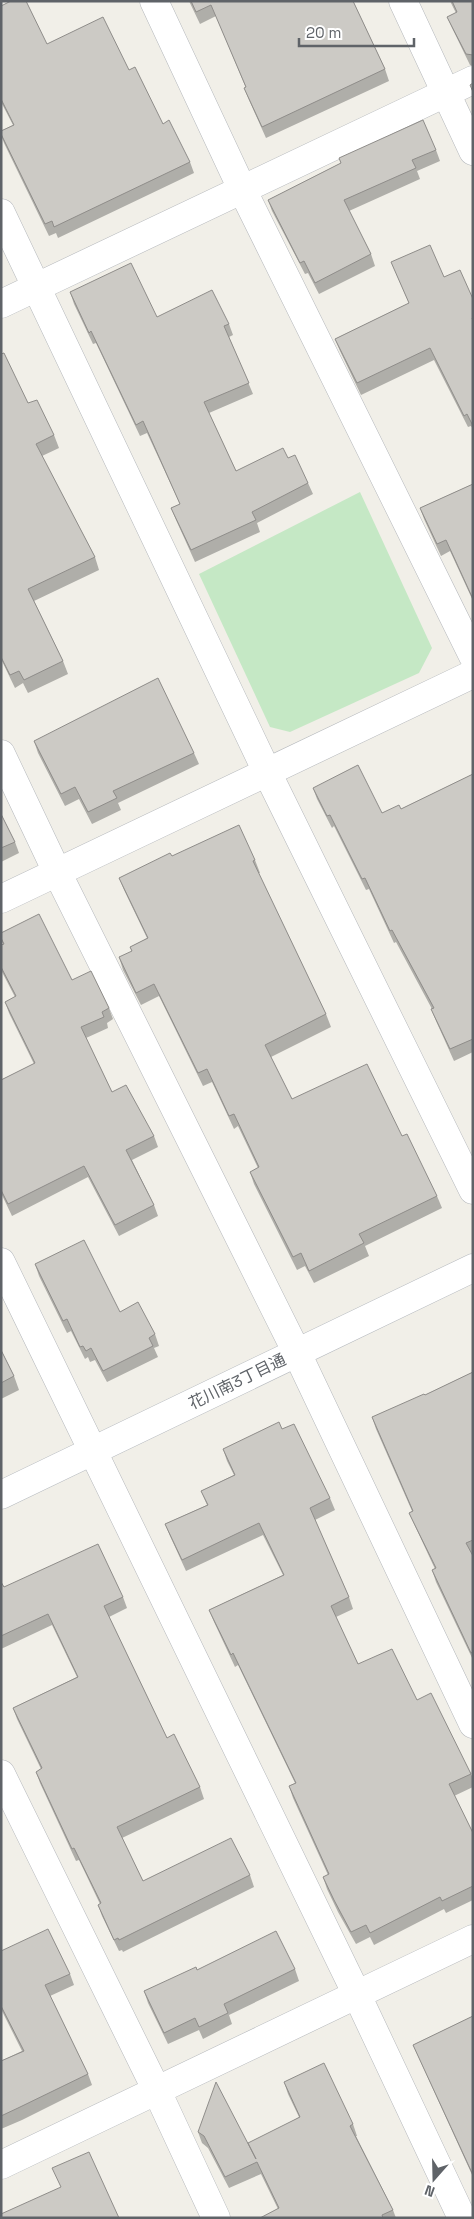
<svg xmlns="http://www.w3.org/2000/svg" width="474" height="2219" font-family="'Space Grotesk','Noto Sans JP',sans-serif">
  <rect width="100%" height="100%" fill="#f1efe8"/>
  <!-- green -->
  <polygon fill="#c5e8c5" points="360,492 432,648 419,673 290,732 270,727 199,574"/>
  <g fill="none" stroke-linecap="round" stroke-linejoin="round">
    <defs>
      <g id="street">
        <polyline points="154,1 242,189 473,656"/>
        <polyline points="403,1 473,151"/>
        <polyline points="1,213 267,772 473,1190"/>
        <polyline points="1,304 473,80"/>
        <polyline points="1,754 57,872 297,1353 473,1724"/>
        <polyline points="1,899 473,674"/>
        <polyline points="1,1262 357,1995 462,2218"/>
        <polyline points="1,1774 157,2091 216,2218"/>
        <polyline points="1,2165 473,1939"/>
      </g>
      <polyline id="secondary" points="1,1495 473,1268"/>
    </defs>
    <!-- street casing -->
    <use href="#street" stroke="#b5b8bc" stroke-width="29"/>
    <!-- secondary casing -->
    <use href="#secondary" stroke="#b6babf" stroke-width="29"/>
    <!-- street -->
    <use href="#street" stroke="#fff" stroke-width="28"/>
    <!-- secondary -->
    <use href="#secondary" stroke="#fff" stroke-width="28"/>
  </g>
  <!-- wall -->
  <g fill="#afaea9">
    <polygon points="189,1 353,1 385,69 389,81 266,138 249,100 244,88 246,88 216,16 200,24"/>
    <polygon points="450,1 473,1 473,66 470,65 452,28 447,17 456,13"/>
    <polygon points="1,6 47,44 129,70 163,124 190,162 194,173 58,238 56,233 49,236 4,143 1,135 1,131 13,125 1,102"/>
    <polygon points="436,150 440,161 417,171 420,179 349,211 371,254 375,266 319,294 308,273 305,274 272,211 268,200 341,163 339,158"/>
    <polygon points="391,262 444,277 473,299 473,429 471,426 468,427 434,360 361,395 340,351 335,339 409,303"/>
    <polygon points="70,292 157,317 229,324 233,335 229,337 253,394 209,413 236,471 288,458 308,483 313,494 257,523 260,532 195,562 176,520 171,508 180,504 147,433 140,436 96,343 93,344 74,304"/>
    <polygon points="1,354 28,403 54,435 59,448 42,456 95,557 99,570 34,601 63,661 68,674 28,693 23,683 15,688 1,659"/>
    <polygon points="473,484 473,601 450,551 441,556 424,519 420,508"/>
    <polygon points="34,741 194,753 199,764 118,803 121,810 92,824 79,799 65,806 38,753"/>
    <polygon points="473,774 473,1052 454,1061 436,1021 431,1009 432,1009 396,942 394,943 369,889 366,890 334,826 332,828 317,799 313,788 382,813 401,809"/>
    <polygon points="1,814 15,842 19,853 1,862"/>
    <polygon points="172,856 255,860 260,873 258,873 326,1014 331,1027 271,1057 292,1099 402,1136 437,1196 442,1208 365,1246 369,1256 314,1283 305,1266 297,1270 254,1184 250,1172 258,1168 238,1126 234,1129 212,1082 203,1086 159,996 141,1005 123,970 119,957 132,952 130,947 147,938 124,890 119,878"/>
    <polygon points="1,933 72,980 109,1008 113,1019 107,1023 108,1028 86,1038 112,1092 154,1136 158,1147 132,1160 154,1205 158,1216 119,1236 88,1177 12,1216 1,1193 1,1080 34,1064 9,1013 5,1002 15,997 1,970 1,945 3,944 1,940"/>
    <polygon points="35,1264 120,1312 155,1334 159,1346 154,1348 158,1357 107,1382 95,1360 90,1362 88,1357 85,1359 71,1331 67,1333 39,1276"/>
    <polygon points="1,1350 14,1376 19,1390 1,1399"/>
    <polygon points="473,1372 473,1553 472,1553 473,1556 473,1660 436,1582 432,1570 435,1569 414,1524 409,1513 412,1511 376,1429 372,1417 425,1395"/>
    <polygon points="282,1429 330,1498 335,1510 315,1520 349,1597 353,1609 336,1617 358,1664 417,1700 471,1774 473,1778 473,1787 454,1796 473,1833 473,1900 446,1913 444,1909 374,1945 370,1937 356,1944 338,1912 327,1889 323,1877 328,1875 293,1798 289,1786 295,1783 238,1665 235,1667 214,1622 209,1610 283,1575 263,1535 186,1571 170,1536 165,1524 207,1505 201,1491 234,1475 227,1461 223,1449"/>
    <polygon points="1,1582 4,1587 123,1597 127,1608 109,1617 167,1738 200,1787 204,1799 122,1838 143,1881 250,1875 254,1887 123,1952 122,1950 119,1951 102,1916 98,1905 100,1904 79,1860 76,1861 40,1783 36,1772 41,1769 17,1719 13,1708 77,1677 52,1625 1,1649"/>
    <polygon points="1,1951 70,1974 74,1985 50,1996 88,2074 92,2085 22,2120 1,2129 1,2061 22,2051 1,2009"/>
    <polygon points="295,1969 299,1981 229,2015 232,2024 203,2039 199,2030 168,2044 148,2003 144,1991 197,1970"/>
    <polygon points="473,2016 473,2177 413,2045"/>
    <polygon points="284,2082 353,2124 357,2136 356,2136 393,2210 396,2218 260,2218 278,2209 261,2174 229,2188 208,2148 202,2143 198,2132 249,2147 299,2117 288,2094"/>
  </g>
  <!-- building -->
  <g fill="#cccac5" stroke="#8f8d8a">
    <polygon points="11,1 26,1 47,44 103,17 129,70 135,67 163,124 169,120 190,162 54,227 52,221 45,224 1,134 1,131 14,125 1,99 1,6"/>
    <polygon points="191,1 353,1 385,69 262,127 244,88 246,87 211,5 196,12"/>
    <polygon points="452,1 473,1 473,55 466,54 447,17 457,12"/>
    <polygon points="473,83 473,92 470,85"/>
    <polygon points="423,120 436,150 412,160 416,168 344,200 371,254 315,283 304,261 300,263 268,200 341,163 339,158"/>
    <polygon points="430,245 444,277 460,270 473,299 473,318 472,318 473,321 473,426 467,414 464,416 430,348 357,383 335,339 409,303 391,262"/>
    <polygon points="131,263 157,317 212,290 229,324 224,326 249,383 204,402 236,471 283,448 288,458 295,455 308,483 252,512 256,520 191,550 171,508 180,504 143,421 136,425 91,331 89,333 70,292"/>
    <polygon points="4,353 28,403 37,400 54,435 36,444 95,557 28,589 63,661 24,680 19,671 10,675 1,657 1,354"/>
    <polygon points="473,484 473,599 446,540 437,544 420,508"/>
    <polygon points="158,678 194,753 113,791 117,798 88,812 75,787 61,794 34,741"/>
    <polygon points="358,765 382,813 399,805 401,809 473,774 473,1039 450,1049 431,1009 434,1008 392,930 390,931 365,878 362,879 330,815 327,816 313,788"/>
    <polygon points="1,814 15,842 1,848"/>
    <polygon points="239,825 255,860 253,861 326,1014 265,1045 292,1099 367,1064 402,1136 407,1134 437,1196 359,1234 364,1243 309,1271 301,1253 293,1257 250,1172 259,1167 234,1114 229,1116 207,1069 198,1073 154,984 136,993 119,957 132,951 130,947 148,938 119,878 170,853 172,856"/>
    <polygon points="39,914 72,980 91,971 109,1008 102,1012 104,1017 81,1027 112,1092 126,1085 154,1136 126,1150 154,1205 115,1225 84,1166 8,1204 1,1190 1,1080 35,1063 5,1002 16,996 1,967 1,945 4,944 1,938 1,933"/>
    <polygon points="84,1240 120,1312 138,1302 155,1334 149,1338 153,1346 103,1371 91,1348 86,1351 83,1346 80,1347 67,1319 63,1321 35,1264"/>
    <polygon points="1,1350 14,1376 1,1383"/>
    <polygon points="473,1372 473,1540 466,1543 473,1556 473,1652 471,1653 432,1570 436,1568 409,1513 413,1511 372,1417 424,1394 425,1395"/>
    <polygon points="279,1422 282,1429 294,1424 330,1498 310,1508 349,1597 331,1606 358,1664 392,1649 417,1700 431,1693 471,1774 449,1784 473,1833 473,1886 442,1901 440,1897 370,1933 366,1925 351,1932 334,1900 323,1877 329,1874 289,1786 296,1783 233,1653 231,1655 209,1610 284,1575 259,1523 182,1560 165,1524 208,1505 201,1491 235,1475 223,1449"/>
    <polygon points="98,1544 123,1597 104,1606 167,1738 174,1734 200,1787 117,1827 143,1881 231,1838 250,1875 119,1940 118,1938 114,1940 98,1905 101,1903 74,1848 72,1849 36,1772 42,1768 13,1708 78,1677 48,1614 1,1636 1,1582 4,1587"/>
    <polygon points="48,1929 70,1974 45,1985 88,2074 18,2108 1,2116 1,2061 24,2051 1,2006 1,1951"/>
    <polygon points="276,1931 295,1969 224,2004 228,2013 199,2027 195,2018 164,2033 144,1991 196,1967 197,1970"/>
    <polygon points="473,2016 473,2175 413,2045"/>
    <polygon points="324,2063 353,2124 350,2126 393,2210 382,2215 383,2218 260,2218 279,2208 257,2162 225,2177 204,2136 198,2132 216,2082 256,2159 248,2143 300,2117 284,2082"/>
    <polygon points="89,2152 119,2218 1,2218 1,2214 61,2187 52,2168"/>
  </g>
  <g text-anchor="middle" stroke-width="4" stroke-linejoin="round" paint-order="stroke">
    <!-- street labels -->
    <g font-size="16" fill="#5f6368" stroke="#fff">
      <text transform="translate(237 1381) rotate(-26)" y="6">花川南3丁目通</text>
    </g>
  </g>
  <!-- border -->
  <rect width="474" height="2219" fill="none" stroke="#5f6368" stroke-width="5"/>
  <!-- north arrow -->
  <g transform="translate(434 2179) rotate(200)" stroke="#ffffff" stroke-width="4" paint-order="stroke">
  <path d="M0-4L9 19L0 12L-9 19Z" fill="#5f6368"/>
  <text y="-8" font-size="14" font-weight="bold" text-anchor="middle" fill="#5f6368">N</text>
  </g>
  <!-- scale -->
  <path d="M299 38v8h115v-8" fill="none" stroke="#5f6368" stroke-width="2.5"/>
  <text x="306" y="38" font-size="15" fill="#5f6368" stroke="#ffffff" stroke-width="4" paint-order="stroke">20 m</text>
</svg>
